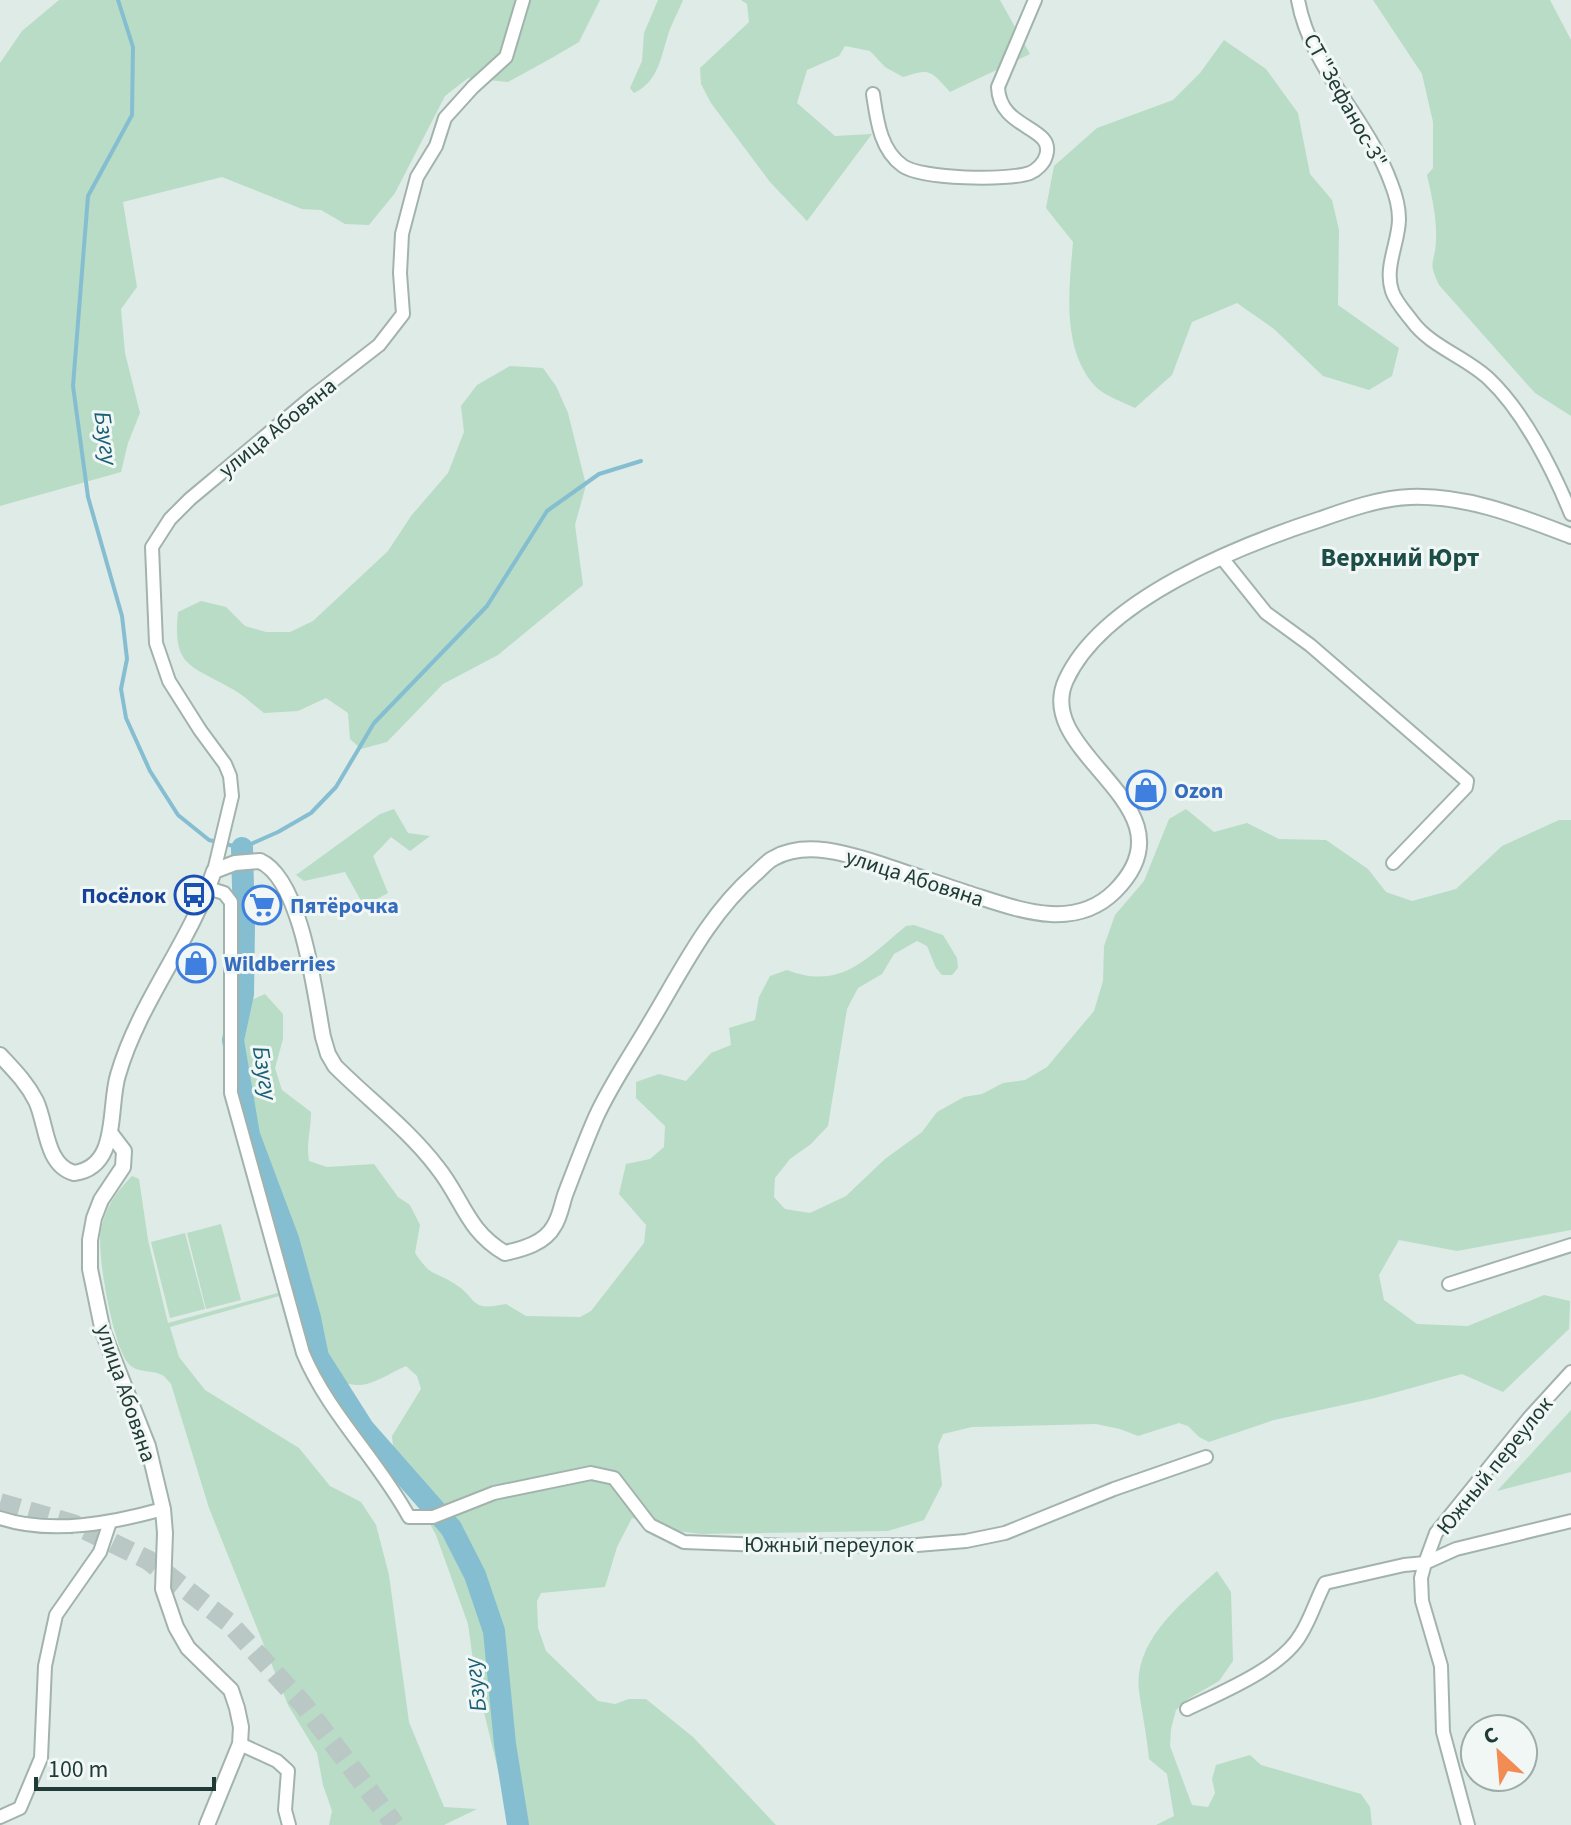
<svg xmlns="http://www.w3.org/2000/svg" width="1571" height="1825" font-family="'Source Sans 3',sans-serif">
  <rect width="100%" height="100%" fill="#dfebe7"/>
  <!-- green -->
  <g fill="#b8dcc5">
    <polygon points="59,0 600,0 579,42 550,59 508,82 468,78 445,96 395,193 369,225 345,224 321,210 302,209 222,177 123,202 137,287 121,309 125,353 140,413 128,443 121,472 0,506 0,63 22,31"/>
    <path d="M 658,0 L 683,0 C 679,10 674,19 670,29 C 661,54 660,81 634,93 L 630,88 L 642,61 L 644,33 Z"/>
    <path d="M 741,0 L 1000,0 L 1030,54 L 950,92 C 930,70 931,68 903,77 L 885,67 L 870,51 L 845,46 L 839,56 L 807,70 L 797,103 L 835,136 L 872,134 L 807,221 L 770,182 L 711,103 L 701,84 L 700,68 L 749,22 L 747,4 Z"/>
    <path d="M 1373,0 L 1550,0 L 1571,40 L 1571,416 L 1535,393 L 1439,285 C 1427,259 1435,265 1436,241 C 1437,218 1432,197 1427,175 L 1433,168 L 1433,122 L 1422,74 Z"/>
    <path d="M 1224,40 L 1266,69 L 1298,113 L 1310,174 L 1332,200 L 1339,230 L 1338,305 L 1399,348 L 1392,376 L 1369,390 L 1323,376 L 1274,329 L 1237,303 L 1192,322 L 1172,375 L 1135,408 C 1123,402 1105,396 1096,387 C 1061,350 1069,289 1073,242 L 1046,208 L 1054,166 L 1097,128 L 1173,100 L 1200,73 Z"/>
    <path d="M 510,366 L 543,368 L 556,386 L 568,413 L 586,485 L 575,525 L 583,585 L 498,655 L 443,684 L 387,742 L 361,749 L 350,739 L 348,713 L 326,698 L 298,711 L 264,713 C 254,706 245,696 234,690 C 191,665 172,668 178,612 L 201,601 L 226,607 L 245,626 L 266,632 L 290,632 L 313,621 L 388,551 L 411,516 L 448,473 L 464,432 L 461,406 L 477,385 Z"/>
    <polygon points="394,809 408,833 430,836 410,851 391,837 373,856 388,893 364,906 345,872 304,881 296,875 380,814"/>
    <path d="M 1186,809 L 1214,832 L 1247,823 L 1279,839 L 1326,840 L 1368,869 L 1386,892 L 1412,901 L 1456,889 L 1502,846 L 1559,820 L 1571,820 L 1571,1230 L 1457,1251 L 1399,1240 L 1379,1275 L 1384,1300 L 1417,1324 L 1468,1326 L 1544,1295 L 1570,1301 L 1569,1329 L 1503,1392 L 1462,1374 L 1375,1398 L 1274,1420 L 1209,1442 L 1199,1437 L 1188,1426 L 1179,1423 L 1138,1436 L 1120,1429 L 1096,1424 L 972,1427 L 943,1434 L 938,1446 L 942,1485 L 924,1520 L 888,1531 L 702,1534 L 677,1531 L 632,1518 L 617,1547 L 605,1587 L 541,1593 L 537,1601 L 538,1628 L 546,1651 L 598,1701 L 615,1704 L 629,1699 L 646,1699 L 693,1737 L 776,1825 L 519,1825 L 499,1774 L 475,1675 L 468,1624 L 436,1535 L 394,1456 L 392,1436 L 421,1389 L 417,1376 L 406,1366 C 392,1372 373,1385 359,1385 C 320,1387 309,1319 297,1291 L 170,1327 L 179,1357 L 205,1390 L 299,1448 L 330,1486 L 361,1502 L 376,1525 L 389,1575 L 409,1722 L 444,1807 L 477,1809 L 444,1825 L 329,1825 L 332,1811 L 323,1785 L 317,1753 L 288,1705 L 209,1508 L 171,1384 C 168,1381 166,1377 162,1375 C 151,1369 137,1374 128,1363 C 113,1346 96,1251 101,1229 C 106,1207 116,1192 132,1176 L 139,1179 L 148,1240 L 168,1323 L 296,1288 L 271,1205 L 254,1163 L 237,1102 L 232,1048 L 238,1006 L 265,994 L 283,1014 L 283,1039 L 275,1068 L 282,1090 L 311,1112 C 311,1130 306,1144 309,1161 L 327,1167 L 374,1164 L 398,1197 L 410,1205 L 420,1225 L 415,1253 C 432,1278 433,1270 455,1284 C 479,1299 468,1312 506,1304 L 526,1316 L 580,1317 L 591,1311 L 644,1243 L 646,1225 L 619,1194 L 626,1164 L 650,1159 L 664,1147 L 665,1126 L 636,1098 L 636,1082 L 659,1074 L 686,1081 L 711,1053 L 731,1045 L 729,1028 L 755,1020 L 759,997 L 770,976 L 787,970 C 841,991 867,958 906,926 L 914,925 L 943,935 L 957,958 L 958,968 L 952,975 L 942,975 L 936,968 L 927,946 L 917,941 L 894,954 L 882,974 L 858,988 L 847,1009 L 828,1126 L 811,1144 L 790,1159 L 775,1178 L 774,1197 L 785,1209 L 810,1213 L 846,1196 L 885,1159 L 922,1132 L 937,1112 L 964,1097 L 982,1094 L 1003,1083 L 1025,1080 L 1047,1067 L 1094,1011 L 1103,981 L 1104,946 L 1115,915 L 1144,881 L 1169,819 Z"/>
    <polygon points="221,1224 241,1300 206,1309 187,1233"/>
    <polygon points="185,1233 205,1309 170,1318 151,1242"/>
    <polygon points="1571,1410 1571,1472 1497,1491"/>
    <path d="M 1217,1571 L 1231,1592 L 1233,1661 L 1219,1681 L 1188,1699 L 1176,1710 L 1171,1729 L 1170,1746 L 1192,1805 L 1208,1807 L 1215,1793 L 1212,1779 L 1216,1765 L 1250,1755 L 1261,1765 L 1361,1794 L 1370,1807 L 1372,1825 L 1156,1825 L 1174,1816 L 1167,1774 L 1149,1759 C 1147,1736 1142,1713 1139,1691 C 1133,1640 1183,1602 1217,1571 Z"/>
  </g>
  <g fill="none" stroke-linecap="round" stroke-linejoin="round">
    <!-- stream -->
    <polyline stroke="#86bed1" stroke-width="4" points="118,0 133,47 132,115 88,196 73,386 88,497 122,616 127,659 121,689 126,718 150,771 178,815 209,840 242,848 278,832 311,813 336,787 374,723 487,606 547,511 599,474 641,461"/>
    <!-- river -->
    <polyline stroke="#86bed1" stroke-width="22" points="242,848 244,927 243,994 233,1040 249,1135 288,1239 310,1318 318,1357 363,1428 451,1528 475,1575 494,1631 505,1744 518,1825"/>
    <!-- trunk-tunnel -->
    <polyline stroke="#b9c8c4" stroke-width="20" stroke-dasharray="20 10" stroke-linecap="butt" points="0,1503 73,1524 148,1560 228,1622 303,1704 395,1825"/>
    <defs>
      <g id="minor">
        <path d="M 1298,0 C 1310,68 1368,119 1391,183 C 1395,193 1399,208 1399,219 C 1399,242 1384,267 1392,291 C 1395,301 1406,313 1412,321 C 1431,347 1466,357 1489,379 C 1524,412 1553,470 1571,514"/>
        <path d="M 873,94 C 877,120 880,150 903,166 C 922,179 1007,181 1030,173 C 1037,170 1044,163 1046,156 C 1056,126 999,130 998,87 L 1035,0"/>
        <polyline points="1222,558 1266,613 1310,645 1467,781 1466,787 1393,863"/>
        <polyline points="214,871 232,796 230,776 225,764 200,730 169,681 156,643 152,547 170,519 190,499 312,397 379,345 403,314 400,273 402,234 417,177 436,146 445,118 473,87 506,57 523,0"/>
        <path d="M 208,888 L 224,893 L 231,902 L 231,1093 L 303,1353 C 328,1413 378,1460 409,1517 L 433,1517 L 494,1493 L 591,1473 L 614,1478 L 650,1525 L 684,1542 L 788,1546 L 917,1545 L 966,1541 L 1005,1533 L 1114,1489 L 1206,1457"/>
        <polyline points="1449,1284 1571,1245"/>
        <path d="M 0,1518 C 51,1535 113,1523 163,1509"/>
        <path d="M 1187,1709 C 1222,1692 1282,1668 1301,1634 C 1311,1618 1316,1600 1325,1583 L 1404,1565 L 1425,1563 L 1436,1533 L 1529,1418 L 1571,1372"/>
        <polyline points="240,1744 277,1761 288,1771 285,1810 289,1825"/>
        <polyline points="0,1817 20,1808 41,1758 45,1666 56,1615 100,1552 110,1522"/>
        <polyline points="1468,1825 1443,1732 1441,1666 1422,1601 1421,1578 1425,1563 1456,1549 1571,1521"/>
      </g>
      <g id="tertiary">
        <path d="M 0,1055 C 14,1070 27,1083 36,1101 C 47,1124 45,1165 74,1173 C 120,1167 108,1107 118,1075 C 139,1002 190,943 214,871 L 235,863 L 260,861 C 302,880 315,995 323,1037 L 328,1054 L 335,1066 C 369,1100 408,1129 437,1167 C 463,1199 466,1230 505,1253 C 523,1249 545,1243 554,1226 C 560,1217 562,1204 565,1195 C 575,1169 585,1142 596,1117 C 611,1084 632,1054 650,1023 C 682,970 708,915 755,874 C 761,869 767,861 774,858 C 806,840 848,854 880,864 C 909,874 938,883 967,893 C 1015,908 1073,933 1115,891 C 1200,806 1031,755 1066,680 C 1103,599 1241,545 1321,519 C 1349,509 1381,498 1410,497 C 1467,495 1519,516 1571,536"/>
        <polyline points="111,1134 124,1151 123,1167 101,1200 94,1218 90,1240 90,1269 103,1332 148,1446 163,1509 165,1533 163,1589 176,1627 188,1648 231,1690 237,1708 241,1727 240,1744 207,1825"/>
      </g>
    </defs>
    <!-- minor casing -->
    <use href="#minor" stroke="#a2b3ae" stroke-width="16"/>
    <!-- tertiary casing -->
    <use href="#tertiary" stroke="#a2b3ae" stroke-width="18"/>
    <!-- minor -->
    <use href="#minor" stroke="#fff" stroke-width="12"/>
    <!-- tertiary -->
    <use href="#tertiary" stroke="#fff" stroke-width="14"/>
  </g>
  <!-- icons -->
  <defs>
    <symbol id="shop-ring" viewBox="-11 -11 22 22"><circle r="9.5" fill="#f0f7f4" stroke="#3f7fe0" stroke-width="1.5"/><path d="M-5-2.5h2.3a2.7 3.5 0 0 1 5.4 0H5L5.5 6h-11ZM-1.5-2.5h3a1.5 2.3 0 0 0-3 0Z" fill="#3f7fe0"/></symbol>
    <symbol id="bus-ring" viewBox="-11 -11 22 22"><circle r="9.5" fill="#f0f7f4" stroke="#1a4fb4" stroke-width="1.5"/><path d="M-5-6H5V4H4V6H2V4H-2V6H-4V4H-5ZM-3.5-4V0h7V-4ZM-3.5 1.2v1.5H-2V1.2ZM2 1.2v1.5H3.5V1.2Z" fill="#1a4fb4"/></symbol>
    <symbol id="supermarket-ring" viewBox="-11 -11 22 22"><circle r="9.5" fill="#f0f7f4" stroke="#3f7fe0" stroke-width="1.5"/><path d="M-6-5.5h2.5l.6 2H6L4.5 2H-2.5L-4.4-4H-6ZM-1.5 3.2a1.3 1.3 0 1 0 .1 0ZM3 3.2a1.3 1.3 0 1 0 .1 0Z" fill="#3f7fe0"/></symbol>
  </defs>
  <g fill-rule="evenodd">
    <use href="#shop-ring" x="1124" y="768" width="44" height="44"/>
    <use href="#bus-ring" x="172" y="873" width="44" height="44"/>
    <use href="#supermarket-ring" x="240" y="883" width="44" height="44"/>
    <use href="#shop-ring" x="174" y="941" width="44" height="44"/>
  </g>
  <g text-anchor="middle" stroke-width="6" stroke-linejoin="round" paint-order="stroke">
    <!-- street labels -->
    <g font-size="22" fill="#203b36" stroke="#f0f7f4">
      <text transform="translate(1346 100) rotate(61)" y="8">СТ "Зефанос-3"</text>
      <text transform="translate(277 427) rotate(-39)" y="8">улица Абовяна</text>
      <text transform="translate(915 877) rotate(18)" y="8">улица Абовяна</text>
      <text transform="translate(127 1393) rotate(71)" y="8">улица Абовяна</text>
      <text transform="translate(1494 1465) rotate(-51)" y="8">Южный переулок</text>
      <text x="829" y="1552">Южный переулок</text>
    </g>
    <!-- shop labels -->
    <g font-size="22" font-weight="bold" fill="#366cbe" stroke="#f0f7f4" text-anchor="start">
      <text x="1174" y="798">Ozon</text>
      <text x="290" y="913">Пятёрочка</text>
      <text x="224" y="971">Wildberries</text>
    </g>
    <!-- transit labels -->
    <g font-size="22" font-weight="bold" fill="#164399" stroke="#f0f7f4" text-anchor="end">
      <text x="166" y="903">Посёлок</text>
    </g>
    <!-- water labels -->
    <g font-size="24" font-style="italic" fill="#1a5e77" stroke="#f0f7f4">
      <text transform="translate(106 438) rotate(82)" y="8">Бзугу</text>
      <text transform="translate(265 1073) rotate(81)" y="8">Бзугу</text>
      <text transform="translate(475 1685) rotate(-97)" y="8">Бзугу</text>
    </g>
    <!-- quarter labels -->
    <g font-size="26" font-weight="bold" fill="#1c4d46" stroke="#f0f7f4">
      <text x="1400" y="566">Верхний Юрт</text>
    </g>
  </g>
  <!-- north arrow -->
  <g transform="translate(1499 1753) rotate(334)"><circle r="38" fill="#f0f7f4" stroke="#9daca8" stroke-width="2"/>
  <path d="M0-6L14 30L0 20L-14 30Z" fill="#f38b55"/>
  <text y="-12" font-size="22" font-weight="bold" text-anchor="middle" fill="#203b36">С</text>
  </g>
  <!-- scale -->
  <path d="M36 1777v12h178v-12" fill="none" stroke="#203b36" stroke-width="4"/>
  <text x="48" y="1777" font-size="24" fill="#203b36" stroke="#f0f7f4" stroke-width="6" paint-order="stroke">100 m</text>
</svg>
